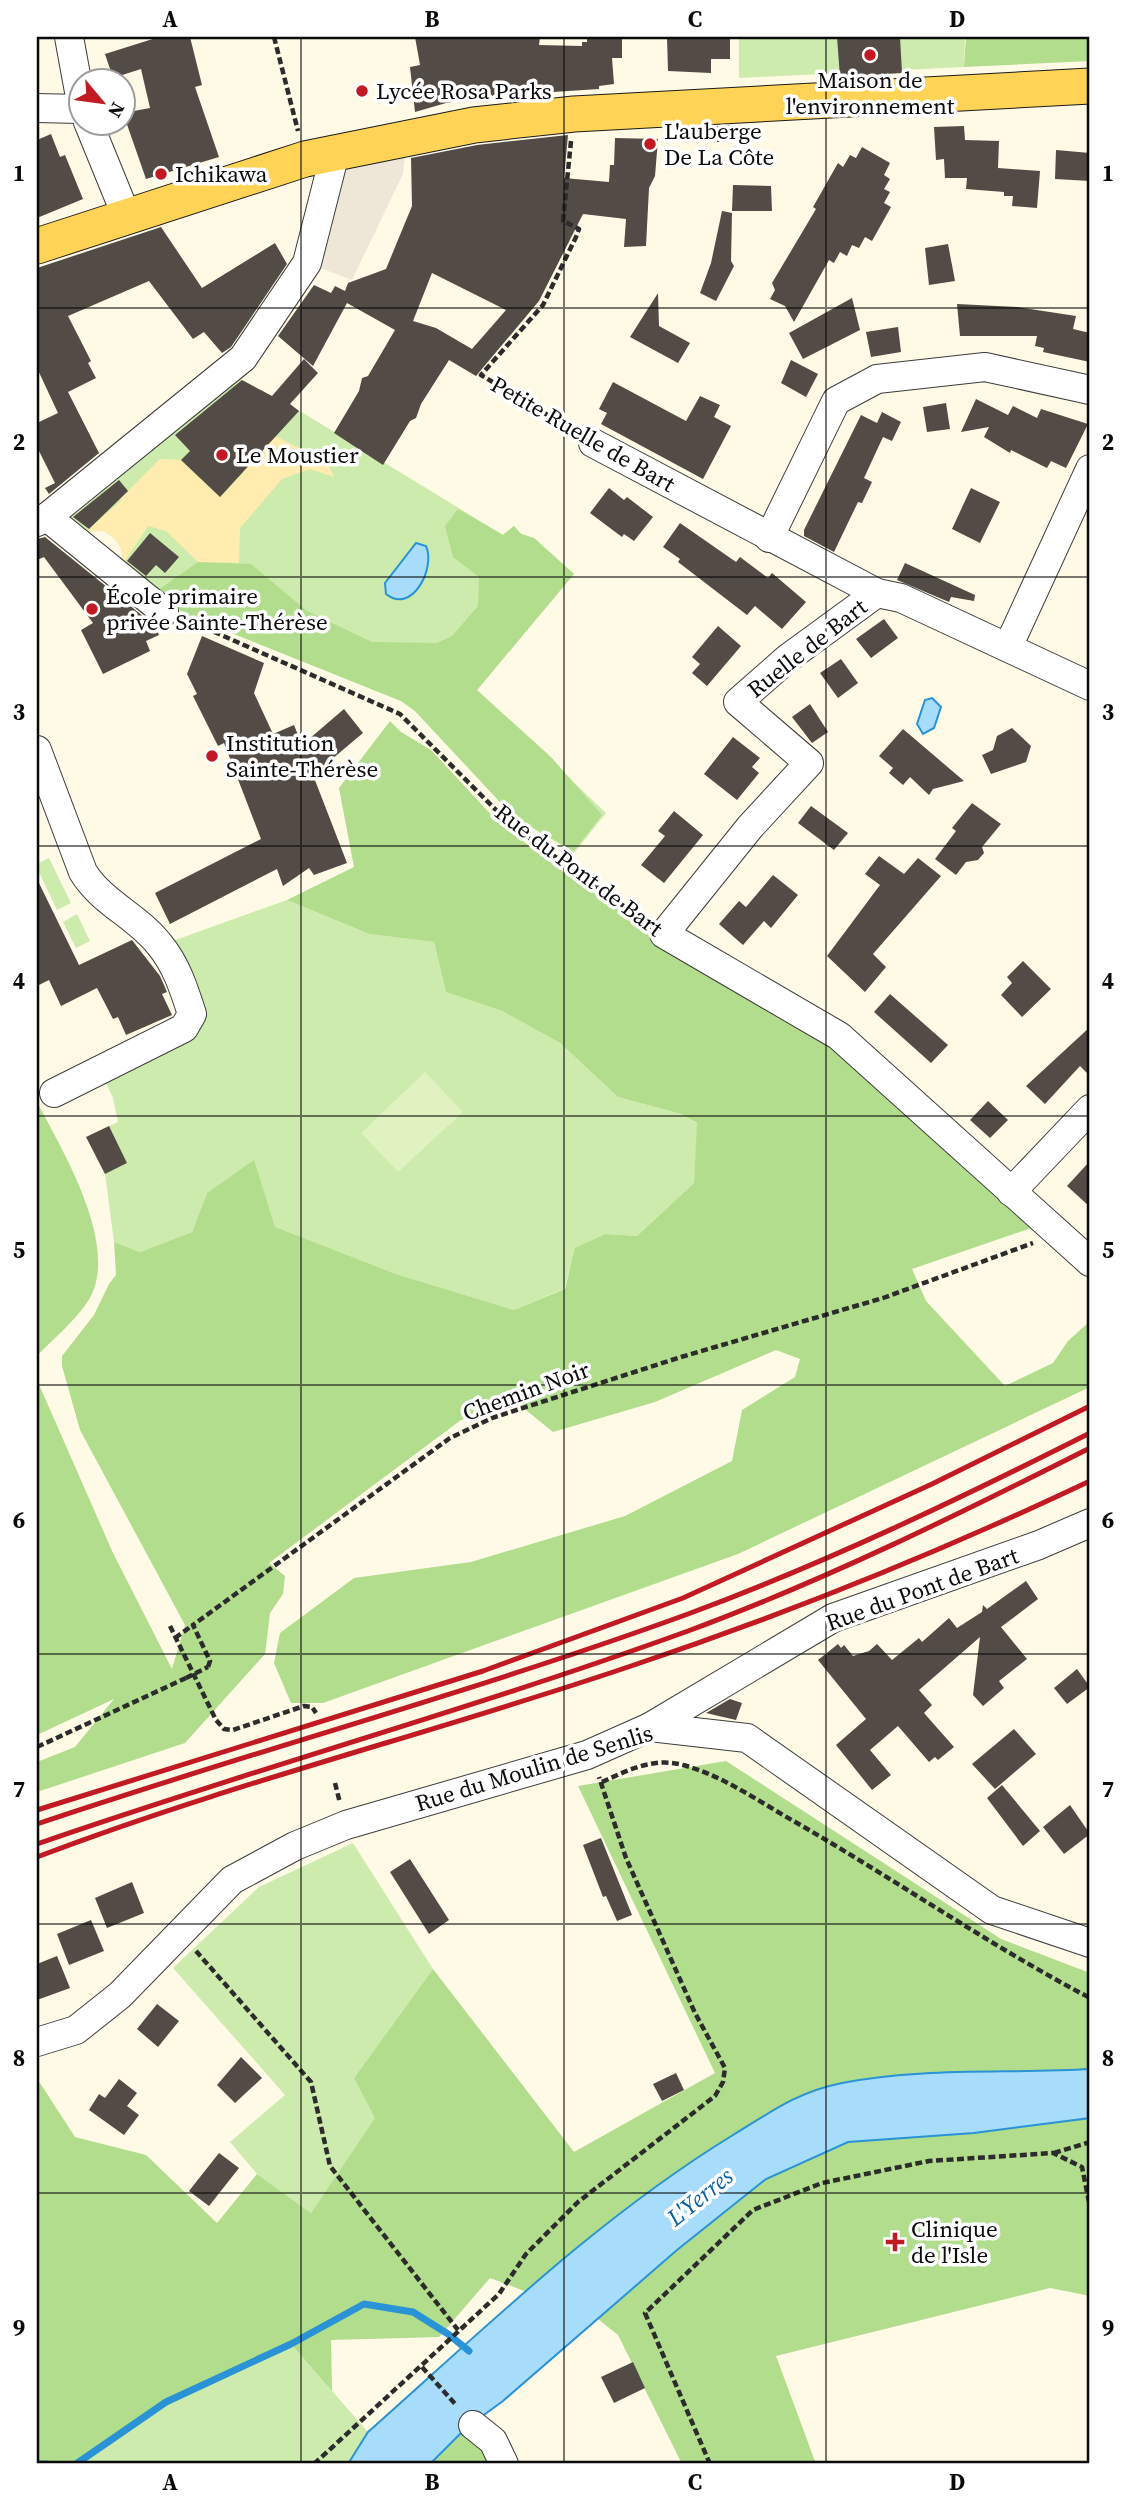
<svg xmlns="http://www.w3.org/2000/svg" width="1127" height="2501" font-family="'Source Serif 4',serif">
  <rect width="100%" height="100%" fill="#fffae6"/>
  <!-- green -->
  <g fill="#ceebae">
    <polygon points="739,37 965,37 964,67 739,78"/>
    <path d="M 238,378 L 295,408 L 503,535 L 514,526 L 521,534 L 534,538 L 574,574 L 477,690 L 606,813 L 574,853 L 514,817 L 415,711 L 401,701 L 194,618 L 151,595 L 121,567 C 125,550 119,539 103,531 L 85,532 L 70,518 Z"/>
    <polygon points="49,858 71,903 57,910 37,868 37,864"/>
    <polygon points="287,900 369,934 434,942 446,992 502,1011 560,1043 618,1097 681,1114 698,1124 694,1183 637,1236 605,1234 576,1248 564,1289 514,1310 396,1274 274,1227 207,1193 192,1232 140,1252 114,1242 105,1174 127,1163 109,1126 118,1122 113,1098 103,1077 194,1029 167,943"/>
    <polygon points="77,914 90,941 76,948 63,922"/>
    <polygon points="353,1843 433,1969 354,2078 376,2118 311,2213 257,2174 230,2142 285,2095 173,1968 259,1887"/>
    <polygon points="291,2344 368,2432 348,2464 76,2464 166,2402"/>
  </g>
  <!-- forest -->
  <g fill="#b1dd8c">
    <polygon points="966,37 1090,37 1090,61 964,67"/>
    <polygon points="458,509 503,535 514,526 521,534 534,538 574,574 477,690 551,757 602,815 574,851 514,817 415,711 401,701 194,618 151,595 198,562 251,564 307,611 372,642 437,643 452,636 478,606 479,577 453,557 445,526"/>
    <polygon points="390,721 401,732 431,750 497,821 571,878 728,982 813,1028 1037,1226 912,1269 926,1301 1005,1386 1053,1363 1068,1341 1090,1321 1090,1387 738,1554 323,1703 291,1703 274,1663 280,1633 354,1578 471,1562 625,1516 732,1461 742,1410 795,1377 800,1359 776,1350 655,1402 553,1432 516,1402 461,1420 269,1563 285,1576 283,1594 270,1613 265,1654 185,1743 37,1792 37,1762 75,1747 114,1699 37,1735 37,1380 113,1553 172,1669 185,1625 80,1430 62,1366 62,1356 94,1315 109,1284 116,1275 114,1242 140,1252 192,1232 207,1193 254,1160 275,1227 396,1274 514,1310 565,1289 575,1248 605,1234 637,1236 694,1183 697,1123 681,1114 618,1097 560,1043 502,1011 446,992 434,942 369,934 287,900 354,867 339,788"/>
    <path d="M 37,1102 C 62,1150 122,1248 88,1301 C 75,1321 53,1339 37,1356 Z"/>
    <polygon points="726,1761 1001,1939 1090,1973 1090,2296 1050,2288 776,2356 816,2464 682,2464 618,2335 598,2319 490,2278 439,2337 331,2340 332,2391 291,2344 166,2402 76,2464 37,2464 37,2083 40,2083 75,2137 146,2155 217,2223 257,2174 311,2213 375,2118 354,2078 433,1969 574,2152 715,2073 578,1786"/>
    <polygon points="466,2428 490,2464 430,2464"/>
  </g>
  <!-- sand -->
  <path fill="#ffecae" d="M 275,436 L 327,462 L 334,477 L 310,469 L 282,479 L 240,528 L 239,563 L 198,562 L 166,531 L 148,526 L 121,567 C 125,550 119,539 103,531 L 85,532 L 121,501 L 120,499 L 160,459 L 181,460 L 221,497 Z"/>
  <!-- pitch -->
  <polygon fill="#e1f2c1" points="425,1072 463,1112 398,1172 361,1133"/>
  <!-- plaza -->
  <polygon fill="#eee7d7" points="407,138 403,174 352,280 307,263 331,176"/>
  <!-- water -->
  <g fill="#a7dcfa" stroke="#2993d6" stroke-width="2">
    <path d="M 416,543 L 426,546 C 436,568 412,615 386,594 L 385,583 Z"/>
    <polygon points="932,698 941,707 934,728 923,734 917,724 925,700"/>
    <path d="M 1090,2069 L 1090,2118 L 974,2133 L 848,2142 L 766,2179 L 677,2250 L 503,2401 L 466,2428 L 430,2464 L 348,2464 L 368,2432 C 485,2328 599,2217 733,2135 C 771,2112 797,2092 842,2083 C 923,2067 1009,2074 1090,2069 Z"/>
  </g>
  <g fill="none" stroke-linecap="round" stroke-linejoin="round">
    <!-- stream -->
    <g stroke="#2993d6" stroke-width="7">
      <polyline points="40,2464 47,2464"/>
      <polyline points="76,2464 166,2402 291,2344 364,2304 413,2312 448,2334 469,2351"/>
    </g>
  </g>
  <!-- building -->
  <g fill="#534b45" fill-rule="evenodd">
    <polygon points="159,37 190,37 202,85 195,87 219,157 146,179 123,113 150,108 141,69 113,78 105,54"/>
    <polygon points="415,37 540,37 539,45 582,46 582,42 587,42 587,37 622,37 622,58 612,58 614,84 599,86 599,89 493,96 446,103 415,112 410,67 420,65"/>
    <polygon points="667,37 730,37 730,59 711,59 711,73 668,71"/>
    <polygon points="837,37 900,37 902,73 840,77"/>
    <polygon points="748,125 747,142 717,142 717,126"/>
    <polygon points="964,126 965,140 999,141 998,168 1040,171 1037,208 1012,206 1013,196 1004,196 1004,192 966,189 967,178 945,178 944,159 936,160 934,127"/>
    <polygon points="51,134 60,157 65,155 83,199 37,218 37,140"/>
    <path d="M 568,135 L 564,178 L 609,182 L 610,165 L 614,165 L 615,138 L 658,139 L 655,176 L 649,188 L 646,246 L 624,247 L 626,219 L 583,214 L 539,301 L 476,376 L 449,360 L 421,404 L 416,418 L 410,421 L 383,465 L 334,433 L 359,391 L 362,378 L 368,376 L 395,330 L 347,303 L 313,366 L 278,336 L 314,285 L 331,293 L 335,286 L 345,291 L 348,283 L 386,269 L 412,206 L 411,158 L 477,145 ZM 432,273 L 506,310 L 472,349 L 436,328 L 413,321 Z"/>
    <polygon points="862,147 890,163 884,175 890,179 884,189 890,192 884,203 891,207 872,241 865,237 859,248 852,245 847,256 840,252 834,263 829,260 794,322 785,306 770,299 775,290 772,283 816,209 813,207 838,163 843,167 850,155 856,158"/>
    <polygon points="1056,150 1090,153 1090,181 1055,179"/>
    <polygon points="733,185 771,186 772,211 732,211"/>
    <polygon points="722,211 732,213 731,261 734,266 716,301 700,293 711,263"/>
    <polygon points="161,227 202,288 275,243 287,264 231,347 222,353 204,332 193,339 149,281 68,316 91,361 88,363 96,378 68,392 99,453 49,494 45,488 55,483 37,447 37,423 58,413 37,368 37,268"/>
    <polygon points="948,244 955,281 929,285 925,248"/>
    <polygon points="658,293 659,326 690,343 678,363 630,337"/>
    <polygon points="852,298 860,330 803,359 789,333"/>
    <polygon points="957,304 1017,307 1076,316 1073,329 1090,333 1090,362 1043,352 1044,348 1035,346 1037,336 960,336"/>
    <polygon points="898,327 901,352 871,357 866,332"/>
    <polygon points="304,359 318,373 290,404 299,411 220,497 181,460 190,451 175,435 242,380 272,396"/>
    <polygon points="791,360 818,374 806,397 781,383"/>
    <polygon points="613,382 686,421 700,396 720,405 714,417 731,426 703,479 601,424 607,413 599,409"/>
    <polygon points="976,399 1008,415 1013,406 1037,418 1041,409 1088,424 1066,468 1051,461 1047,468 1011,450 1010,453 984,437 989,427 961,432"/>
    <polygon points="946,403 950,429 927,432 923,407"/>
    <polygon points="882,412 901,422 892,441 883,437 864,478 872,482 862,503 858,502 834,552 804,536 804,530 861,415 877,423"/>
    <polygon points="119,480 128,491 89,529 73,517"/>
    <polygon points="609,488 624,500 627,497 653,517 634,541 624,534 622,537 590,513"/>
    <polygon points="971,488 1000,502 980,543 952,529"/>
    <polygon points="680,523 736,562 740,557 768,578 772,573 806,602 782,629 755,606 747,615 678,562 680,559 663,547"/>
    <polygon points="150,533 179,557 165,573 156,565 146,576 127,561"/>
    <polygon points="45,537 154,625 159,635 146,641 150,651 103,674 81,630 93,623 44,557 37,560 37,539"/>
    <polygon points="905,563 975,595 974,601 951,597 949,602 897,580"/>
    <polygon points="884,619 898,638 871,658 856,639"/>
    <polygon points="718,626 741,646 707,686 692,673 700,664 692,657"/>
    <polygon points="202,636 264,663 254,693 273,734 294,725 302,745 344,709 363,733 313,775 347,863 314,875 309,868 283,886 277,869 170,924 155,893 261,839 224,743 218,746 193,696 197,694 187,674"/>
    <polygon points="841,659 858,683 838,698 820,673"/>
    <polygon points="810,704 828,732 812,743 792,717"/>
    <polygon points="1012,728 1031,746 1026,762 991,774 982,755 993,750 997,736"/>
    <polygon points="903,729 964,781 933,789 929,795 910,777 903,785 889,773 893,768 879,756"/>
    <polygon points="733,737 760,758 752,767 759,773 737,800 704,774"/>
    <polygon points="972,803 1001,824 982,847 984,853 978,860 966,862 956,875 935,859 956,831 952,828"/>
    <polygon points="811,806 848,833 834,850 798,823"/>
    <polygon points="674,811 703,835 664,883 641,865 665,836 658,831"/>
    <polygon points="879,856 904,874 918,858 941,876 873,954 886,967 865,992 827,956 880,885 865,874"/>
    <polygon points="773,875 798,895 771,928 764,921 743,945 719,924 739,901 746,907"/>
    <polygon points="37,879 79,965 132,940 160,976 167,992 162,994 172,1015 126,1035 118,1017 113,1019 97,988 61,1006 49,980 37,986"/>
    <polygon points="1023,961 1051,989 1022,1017 1001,995 1012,983 1007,977"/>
    <polygon points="890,994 948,1045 931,1063 874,1012"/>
    <polygon points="1090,1027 1090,1076 1080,1066 1045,1104 1026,1086"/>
    <polygon points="988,1101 1008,1120 990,1138 970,1120"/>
    <polygon points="109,1126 127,1163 105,1174 86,1137"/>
    <polygon points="1090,1161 1090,1207 1067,1186"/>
    <polygon points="1026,1581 1038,1599 1001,1627 1027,1659 999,1681 1004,1688 983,1706 973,1695 980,1637 919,1690 932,1705 924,1713 954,1747 938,1760 935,1757 929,1762 898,1726 870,1750 891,1775 872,1790 836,1745 866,1719 818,1660 838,1644 841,1648 844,1645 853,1656 869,1651 877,1644 892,1660 919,1638 922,1642 949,1618 957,1628 982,1612 983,1605 987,1609"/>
    <polygon points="1077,1669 1090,1687 1067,1704 1054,1688"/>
    <polygon points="730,1699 742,1703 736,1720 706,1713"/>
    <polygon points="1014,1729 1036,1754 995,1789 972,1764"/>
    <polygon points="1002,1785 1040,1831 1023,1846 987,1798"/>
    <polygon points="1070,1805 1090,1834 1064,1854 1043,1827"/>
    <polygon points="601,1838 632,1915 617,1921 606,1896 603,1897 583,1845"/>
    <polygon points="410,1859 449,1920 429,1934 390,1872"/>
    <polygon points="132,1882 144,1913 107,1928 95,1898"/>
    <polygon points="91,1920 104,1951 69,1965 57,1934"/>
    <polygon points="57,1956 70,1988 37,2000 37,1964"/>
    <polygon points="157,2004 179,2021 158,2047 137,2029"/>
    <polygon points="241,2057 262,2078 235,2103 217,2085"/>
    <polygon points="676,2073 684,2090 662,2101 653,2084"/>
    <polygon points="119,2079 137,2093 127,2106 139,2115 124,2135 89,2110 99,2094 105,2098"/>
    <polygon points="219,2153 239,2168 209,2206 189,2191"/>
    <polygon points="633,2362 645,2388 614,2403 601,2377"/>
  </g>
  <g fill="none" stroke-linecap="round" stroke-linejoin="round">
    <defs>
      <g id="minor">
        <polyline points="69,37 80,97"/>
        <polyline points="37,108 80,109"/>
        <polyline points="88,122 126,215"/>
        <polyline points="593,443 877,593"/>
        <polyline points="47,517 164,612"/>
        <polyline points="37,522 47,517 243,358 307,263 335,153"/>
        <polyline points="769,538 836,401 877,379 985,367 1090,390"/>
        <polyline points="1008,647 1090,469"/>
        <polyline points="1090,686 901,598 877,593 788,658 738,702 809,763 750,827 664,934 839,1036 1090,1262"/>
        <path d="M 37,750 L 83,872 C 102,903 137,916 159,944 C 176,964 184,989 192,1014 L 184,1028 L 54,1093"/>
        <polyline points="1011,1192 1090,1109"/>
        <polyline points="650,1727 747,1738 992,1910 1090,1943"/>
        <polyline points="37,2042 76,2030 120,1995 232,1880 295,1846 346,1825 587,1755 650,1727 833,1618 1039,1545 1090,1523"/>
        <polyline points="473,2425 493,2441 504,2464"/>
      </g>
      <polyline id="major" points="37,246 305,159 474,125 574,114 1090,86"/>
    </defs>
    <!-- minor casing -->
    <use href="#minor" stroke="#3d3d3d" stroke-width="30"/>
    <!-- major casing -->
    <use href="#major" stroke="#1b1b1b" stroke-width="37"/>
    <!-- path -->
    <g stroke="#2c2c2c" stroke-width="4.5" stroke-dasharray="7 3.5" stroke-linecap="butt">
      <polyline points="274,37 298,131"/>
      <polyline points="571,141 563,221 579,229 576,237 543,305 481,375 574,431"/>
      <polyline points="185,619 400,714 511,825 643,920"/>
      <polyline points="170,1626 216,1720 224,1729 233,1730 304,1706 312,1707 316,1713"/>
      <polyline points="175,1638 193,1625"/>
      <polyline points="208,1667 210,1661 193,1625 450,1438 492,1418 681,1357 883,1298 1033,1243"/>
      <polyline points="37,1747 186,1678"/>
      <path d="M 602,1782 C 628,1770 654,1757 683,1765 C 724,1776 761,1803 797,1823 C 896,1880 989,1945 1090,1998"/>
      <polyline points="335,1783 340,1803"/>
      <polyline points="196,1951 311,2082 330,2166 458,2330"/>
      <polyline points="1054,2153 1090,2142"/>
      <polyline points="422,2367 457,2406"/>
      <polyline points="314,2464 499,2294 526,2254 578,2202 715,2096 723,2082 725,2068 695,2013 626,1858 599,1777"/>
      <polyline points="710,2464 645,2313 753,2210 822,2183 929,2161 1053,2153 1082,2167 1090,2207"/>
    </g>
    <!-- minor -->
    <use href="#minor" stroke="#fff" stroke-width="28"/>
    <!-- major -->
    <use href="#major" stroke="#ffd456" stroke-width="35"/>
    <!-- rail -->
    <g stroke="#c21a23" stroke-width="5">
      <polyline points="37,1810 483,1671 683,1598 932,1484 1090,1406"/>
      <path d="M 37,1824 C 253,1751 474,1692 688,1614 C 826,1563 959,1499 1090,1433"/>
      <path d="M 37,1844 C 253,1769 473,1709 688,1631 C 826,1580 959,1514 1090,1448"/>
      <path d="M 37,1857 C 231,1783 434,1733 631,1666 C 787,1614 942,1551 1090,1481"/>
    </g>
    <!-- path-bridge -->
    <polyline stroke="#2c2c2c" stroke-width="4.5" stroke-dasharray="7 3.5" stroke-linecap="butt" points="186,1678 208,1667"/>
  </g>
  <!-- grid -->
  <path fill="none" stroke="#0a0a0a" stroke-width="2" stroke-opacity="0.55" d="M 301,37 L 301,2464M 564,37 L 564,2464M 826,37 L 826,2464M 37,308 L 1090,308M 37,577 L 1090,577M 37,846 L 1090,846M 37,1116 L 1090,1116M 37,1385 L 1090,1385M 37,1654 L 1090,1654M 37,1924 L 1090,1924M 37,2193 L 1090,2193"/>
  <!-- markers -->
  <g fill="#c21a23" stroke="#fff" stroke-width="2.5">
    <circle cx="870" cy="55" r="7"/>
    <circle cx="362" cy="91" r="7"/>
    <circle cx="650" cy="144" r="7"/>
    <circle cx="161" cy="174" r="7"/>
    <circle cx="222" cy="455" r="7"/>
    <circle cx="92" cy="609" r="7"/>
    <circle cx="212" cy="756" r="7"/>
    <path d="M891.5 2231.5h7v7h7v7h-7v7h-7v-7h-7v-7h7z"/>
  </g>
  <g text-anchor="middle" stroke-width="7" stroke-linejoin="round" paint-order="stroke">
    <!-- poi labels -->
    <g font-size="23" fill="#0a0a0a" stroke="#fff" text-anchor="start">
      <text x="870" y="88" text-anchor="middle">Maison de<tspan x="870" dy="26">l'environnement</tspan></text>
      <text x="376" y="99">Lycée Rosa Parks</text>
      <text x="664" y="139">L'auberge<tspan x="664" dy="26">De La Côte</tspan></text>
      <text x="175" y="182">Ichikawa</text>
      <text x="236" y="463">Le Moustier</text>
      <text x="106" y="604">École primaire<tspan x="106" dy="26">privée Sainte-Thérèse</tspan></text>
      <text x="226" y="751">Institution<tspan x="226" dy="26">Sainte-Thérèse</tspan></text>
      <text x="911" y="2237">Clinique<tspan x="911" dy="26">de l'Isle</tspan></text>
    </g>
    <!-- street labels -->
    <g font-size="23" fill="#0a0a0a" stroke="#fff">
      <text transform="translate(583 434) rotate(30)" y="8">Petite Ruelle de Bart</text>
      <text transform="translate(807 648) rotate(-38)" y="8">Ruelle de Bart</text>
      <text transform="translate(579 870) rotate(37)" y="8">Rue du Pont de Bart</text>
      <text transform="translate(526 1391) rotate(-20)" y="8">Chemin Noir</text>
      <text transform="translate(922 1589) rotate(-20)" y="8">Rue du Pont de Bart</text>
      <text transform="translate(534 1768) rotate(-17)" y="8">Rue du Moulin de Senlis</text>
    </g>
    <!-- water labels -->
    <g font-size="24" font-style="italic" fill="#0c62a2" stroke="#fff">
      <text transform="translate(700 2197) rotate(-39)" y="8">L'Yerres</text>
    </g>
  </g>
  <!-- border -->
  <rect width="1127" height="2501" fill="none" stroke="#ffffff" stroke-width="77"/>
  <!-- north arrow -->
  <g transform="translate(102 102) rotate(119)"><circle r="33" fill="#ffffff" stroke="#9d9d9d" stroke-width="2"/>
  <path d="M0-5L12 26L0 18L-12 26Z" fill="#c21a23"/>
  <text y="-10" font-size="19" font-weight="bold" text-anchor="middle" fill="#0a0a0a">N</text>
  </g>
  <rect x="38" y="38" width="1050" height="2424" fill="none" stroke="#0a0a0a" stroke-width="2.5"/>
  <g font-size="23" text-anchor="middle" font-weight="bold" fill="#0a0a0a">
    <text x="170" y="27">A</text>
    <text x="432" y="27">B</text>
    <text x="695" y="27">C</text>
    <text x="957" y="27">D</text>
    <text x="19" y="181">1</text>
    <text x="1108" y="181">1</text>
    <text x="19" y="450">2</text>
    <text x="1108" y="450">2</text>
    <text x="19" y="720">3</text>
    <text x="1108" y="720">3</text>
    <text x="19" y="989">4</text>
    <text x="1108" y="989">4</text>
    <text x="19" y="1258">5</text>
    <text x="1108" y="1258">5</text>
    <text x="19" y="1528">6</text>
    <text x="1108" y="1528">6</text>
    <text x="19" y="1797">7</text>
    <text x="1108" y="1797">7</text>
    <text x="19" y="2066">8</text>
    <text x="1108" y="2066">8</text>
    <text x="19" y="2336">9</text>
    <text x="1108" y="2336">9</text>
    <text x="170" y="2490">A</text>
    <text x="432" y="2490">B</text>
    <text x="695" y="2490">C</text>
    <text x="957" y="2490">D</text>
  </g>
</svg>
